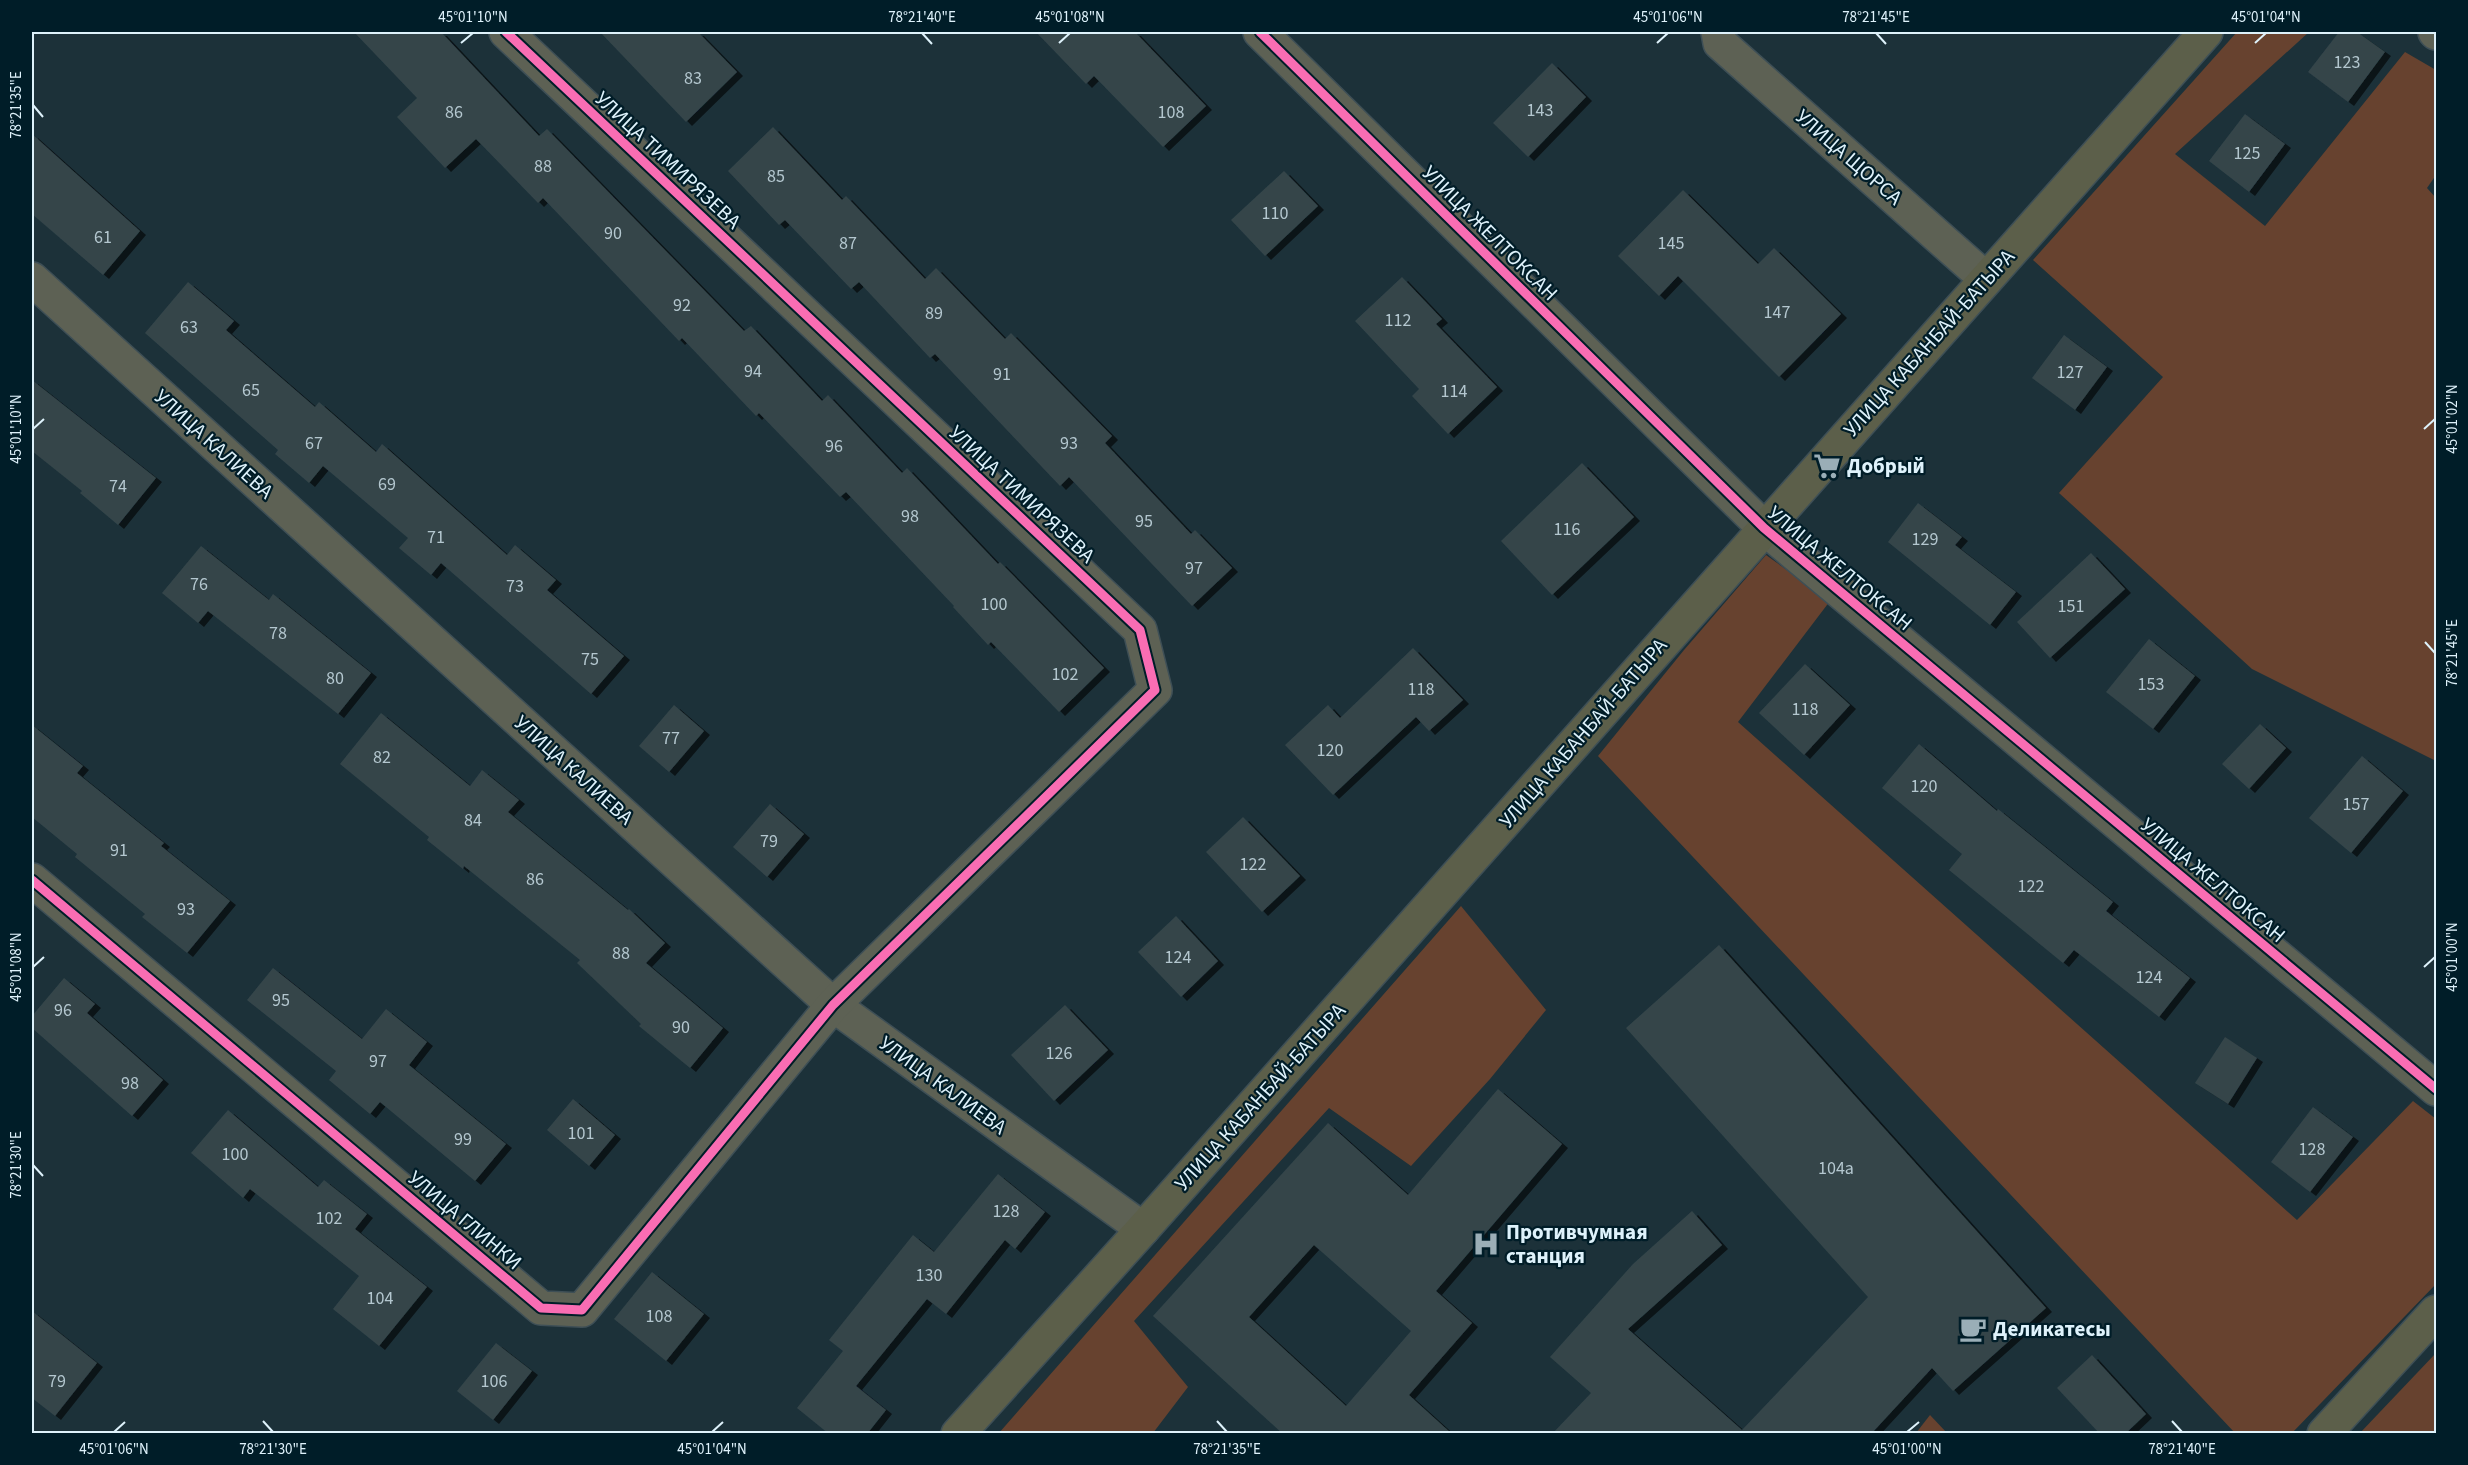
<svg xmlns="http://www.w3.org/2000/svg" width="2468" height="1465" font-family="'Source Sans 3',sans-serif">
  <defs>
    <filter id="shadow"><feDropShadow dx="6" dy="4" stdDeviation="0" flood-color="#0009"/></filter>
  </defs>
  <rect width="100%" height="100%" fill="#1c3139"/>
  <!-- green -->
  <g fill="#67422f">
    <polygon points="2237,32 2309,32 2175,154 2265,226 2405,52 2436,70 2436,175 2427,188 2436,198 2436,761 2252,669 2059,493 2163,377 2033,260"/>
    <polygon points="1766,555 1830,601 1738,722 2297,1220 2413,1101 2436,1119 2436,1284 2292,1433 2235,1433 1598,756 1684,650"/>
    <polygon points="1461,906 1546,1010 1490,1079 1411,1166 1329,1108 1134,1321 1188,1387 1153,1433 999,1433"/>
    <polygon points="2436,1353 2436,1433 2360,1433"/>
    <polygon points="1930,1415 1947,1433 1916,1433"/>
  </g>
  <!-- building -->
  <g fill="#34454a" fill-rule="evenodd" filter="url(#shadow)">
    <polygon points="354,32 441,32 539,136 547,129 744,331 751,326 822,401 828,395 902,473 907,468 998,564 1000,562 1104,668 1059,712 991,642 988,645 953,607 954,606 846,492 840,497 759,413 756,416 682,338 679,341 543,198 538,203 476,139 445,168 397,117 417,98"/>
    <polygon points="600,32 698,32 737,72 686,122"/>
    <polygon points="1036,32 1135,32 1206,106 1163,147 1094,76 1086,84"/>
    <polygon points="2339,32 2357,32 2385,52 2348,102 2308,72"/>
    <polygon points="1552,63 1586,97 1528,157 1493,123"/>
    <polygon points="2245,114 2285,144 2249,192 2209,161"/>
    <polygon points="773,127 842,200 846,196 925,279 936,268 1005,339 1011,333 1112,436 1105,443 1191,534 1195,530 1232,568 1192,606 1069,477 1060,486 935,354 930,358 859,282 851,289 785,220 779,225 728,171"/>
    <polygon points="32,134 140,231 103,275 32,214"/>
    <polygon points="1284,171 1318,206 1265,256 1231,220"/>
    <polygon points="1683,190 1758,264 1774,248 1841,314 1779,377 1678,276 1659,296 1618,256"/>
    <polygon points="1402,277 1442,319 1436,324 1497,387 1448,434 1412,396 1419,389 1355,321"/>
    <polygon points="188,282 234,321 226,330 315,407 319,402 376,452 382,444 507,555 515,545 556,580 547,590 624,656 591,694 441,563 431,575 399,548 408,538 323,466 309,483 275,454 278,450 145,333"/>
    <polygon points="2064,335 2107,367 2075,410 2032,378"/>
    <polygon points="32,380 156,478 118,525 80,493 82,491 32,451"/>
    <polygon points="1582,463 1634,517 1552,595 1501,541"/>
    <polygon points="1918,503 1962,537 1955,545 2016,592 1990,625 1888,542"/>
    <polygon points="201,546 269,600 273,594 371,673 338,714 208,611 198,623 162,593"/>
    <polygon points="2091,553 2125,589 2050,658 2017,622"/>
    <polygon points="2149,639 2195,676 2153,729 2106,692"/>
    <polygon points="1413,648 1463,700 1429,731 1416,717 1333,795 1285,745 1328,705 1340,718"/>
    <polygon points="1805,664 1850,705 1804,755 1759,713"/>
    <polygon points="674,705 704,731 669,772 639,746"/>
    <polygon points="381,713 470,786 482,770 519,800 508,812 628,910 629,909 665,943 646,963 723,1028 690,1068 639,1026 641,1024 577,963 580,960 464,866 463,869 427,840 429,837 340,764"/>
    <polygon points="2260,724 2286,748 2249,789 2222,764"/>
    <polygon points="32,725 83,766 77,773 164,843 161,846 230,901 187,953 142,917 145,914 75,857 77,854 32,817"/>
    <polygon points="1919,744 1997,811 1998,809 2113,902 2106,911 2190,978 2159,1017 2074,950 2063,963 1949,870 1962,854 1882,788"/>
    <polygon points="2362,756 2403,791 2351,853 2309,818"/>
    <polygon points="770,804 804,834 767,877 733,847"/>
    <polygon points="1243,817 1300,876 1262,912 1206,852"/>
    <polygon points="1176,916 1218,961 1181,997 1138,952"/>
    <polygon points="1719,945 2046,1308 1953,1391 1932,1368 1871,1434 1552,1434 1591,1393 1550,1357 1633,1264 1692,1211 1722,1245 1628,1329 1742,1430 1868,1297 1626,1028"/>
    <polygon points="273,968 362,1039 386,1009 427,1042 409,1065 506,1144 475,1181 380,1102 370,1114 329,1080 336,1071 247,1000"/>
    <polygon points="64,978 95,1004 87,1013 163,1080 132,1116 32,1028 32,1016"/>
    <polygon points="1065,1005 1108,1050 1054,1101 1011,1055"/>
    <polygon points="2225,1037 2257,1058 2228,1104 2195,1083"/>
    <path d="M 1498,1089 L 1562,1144 L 1436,1291 L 1472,1323 L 1409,1395 L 1452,1434 L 1283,1434 L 1153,1316 L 1328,1123 L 1408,1195 ZM 1314,1245 L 1411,1331 L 1346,1406 L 1249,1317 Z"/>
    <polygon points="573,1099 615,1135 589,1166 547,1130"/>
    <polygon points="2313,1107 2353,1137 2310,1192 2271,1162"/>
    <polygon points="228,1110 318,1187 324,1180 367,1214 355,1229 427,1287 379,1346 333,1309 359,1276 250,1189 243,1198 191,1153"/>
    <polygon points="998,1174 1045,1212 1015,1249 1005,1240 946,1314 927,1299 856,1386 886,1410 867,1434 829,1434 797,1408 843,1351 829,1340 913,1235 934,1252"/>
    <polygon points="652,1272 704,1314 666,1361 614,1319"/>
    <polygon points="32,1311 97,1363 55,1416 32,1398"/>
    <polygon points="496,1343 532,1371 493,1420 457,1391"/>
    <polygon points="2092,1355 2146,1414 2125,1434 2100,1434 2057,1388"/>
  </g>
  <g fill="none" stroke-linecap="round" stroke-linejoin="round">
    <defs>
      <g id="minor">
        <polyline points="1718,32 1720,43 1986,279"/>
        <polyline points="2435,32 2436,33"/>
        <polyline points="32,279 833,1005 1143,1229"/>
        <polyline points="32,880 541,1308 582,1310 833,1005 1155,690 1140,630 506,32"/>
      </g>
      <polyline id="tertiary" points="1260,32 1764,528 2436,1089"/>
      <g id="secondary">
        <polyline points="958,1434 1143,1229 2206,32"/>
        <polyline points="2324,1434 2436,1312"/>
      </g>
    </defs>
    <!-- minor casing -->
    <use href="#minor" stroke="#3e4f56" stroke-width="36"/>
    <!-- tertiary casing -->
    <use href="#tertiary" stroke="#3e4f56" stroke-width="36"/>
    <!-- secondary casing -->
    <use href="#secondary" stroke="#3e4f56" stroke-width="36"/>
    <!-- minor -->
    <use href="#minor" stroke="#5d6154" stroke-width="33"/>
    <!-- tertiary -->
    <use href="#tertiary" stroke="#5d6154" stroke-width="33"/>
    <!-- secondary -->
    <use href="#secondary" stroke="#5c5f4a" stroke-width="33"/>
    <defs>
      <g id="cycleway">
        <polyline points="1260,32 1764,528 2436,1089"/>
        <polyline points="32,880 541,1308 582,1310 833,1005 1155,690 1140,630 506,32"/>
      </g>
    </defs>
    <!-- cycleway casing -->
    <use href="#cycleway" stroke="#001d28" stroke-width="13"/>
    <!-- cycleway -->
    <use href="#cycleway" stroke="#f96db3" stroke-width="9"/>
  </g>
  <!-- ticks -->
  <path fill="none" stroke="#def2fb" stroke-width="2" d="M 922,33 L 932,44M 1876,33 L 1886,44M 461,43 L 473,33M 1059,43 L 1070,33M 1657,43 L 1668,33M 2255,43 L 2266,33M 33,105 L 43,117M 33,429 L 44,419M 2424,429 L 2435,419M 2425,642 L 2435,653M 33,967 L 44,957M 2424,967 L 2435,957M 33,1165 L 43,1176M 263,1421 L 273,1432M 1217,1421 L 1227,1432M 2172,1421 L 2182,1432M 114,1432 L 125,1422M 712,1432 L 723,1422M 1907,1432 L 1919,1422"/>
  <!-- icons -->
  <defs>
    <symbol id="supermarket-bare" viewBox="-9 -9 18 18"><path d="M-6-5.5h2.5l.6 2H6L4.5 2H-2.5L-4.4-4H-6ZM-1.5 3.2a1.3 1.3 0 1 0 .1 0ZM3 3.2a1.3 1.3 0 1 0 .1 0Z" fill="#9aaeb7" stroke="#001d28" stroke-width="2.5" paint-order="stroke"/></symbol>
    <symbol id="hospital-bare" viewBox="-9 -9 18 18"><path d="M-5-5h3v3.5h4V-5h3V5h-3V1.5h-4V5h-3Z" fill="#9aaeb7" stroke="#001d28" stroke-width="2.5" paint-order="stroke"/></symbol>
    <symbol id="cafe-bare" viewBox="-9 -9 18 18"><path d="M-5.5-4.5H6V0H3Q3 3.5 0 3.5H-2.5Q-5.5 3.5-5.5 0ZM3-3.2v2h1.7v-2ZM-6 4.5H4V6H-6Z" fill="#9aaeb7" stroke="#001d28" stroke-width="2.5" paint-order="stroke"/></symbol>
  </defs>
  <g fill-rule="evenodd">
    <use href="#supermarket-bare" x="1808" y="447" width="38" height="38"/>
    <use href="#hospital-bare" x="1467" y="1225" width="38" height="38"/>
    <use href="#cafe-bare" x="1954" y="1310" width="38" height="38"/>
  </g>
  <g text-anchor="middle" stroke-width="4.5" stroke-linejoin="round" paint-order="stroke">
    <!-- number labels -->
    <g font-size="18" fill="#b4c7cf">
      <text x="2347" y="68">123</text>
      <text x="693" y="84">83</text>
      <text x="1540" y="116">143</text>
      <text x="454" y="118">86</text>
      <text x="1171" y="118">108</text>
      <text x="2247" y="159">125</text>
      <text x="543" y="172">88</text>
      <text x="776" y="182">85</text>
      <text x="1275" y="219">110</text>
      <text x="613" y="239">90</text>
      <text x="103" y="243">61</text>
      <text x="848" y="249">87</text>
      <text x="1671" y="249">145</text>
      <text x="682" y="311">92</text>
      <text x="1777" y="318">147</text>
      <text x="934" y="319">89</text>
      <text x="1398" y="326">112</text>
      <text x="189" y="333">63</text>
      <text x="753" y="377">94</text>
      <text x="2070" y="378">127</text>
      <text x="1002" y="380">91</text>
      <text x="251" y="396">65</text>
      <text x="1454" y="397">114</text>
      <text x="314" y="449">67</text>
      <text x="1069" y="449">93</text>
      <text x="834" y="452">96</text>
      <text x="387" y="490">69</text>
      <text x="118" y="492">74</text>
      <text x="910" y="522">98</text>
      <text x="1144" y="527">95</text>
      <text x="1567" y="535">116</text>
      <text x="436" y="543">71</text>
      <text x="1925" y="545">129</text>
      <text x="1194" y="574">97</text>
      <text x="199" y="590">76</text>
      <text x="515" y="592">73</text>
      <text x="994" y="610">100</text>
      <text x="2071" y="612">151</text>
      <text x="278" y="639">78</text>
      <text x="590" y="665">75</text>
      <text x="1065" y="680">102</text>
      <text x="335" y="684">80</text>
      <text x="2151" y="690">153</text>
      <text x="1421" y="695">118</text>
      <text x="1805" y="715">118</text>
      <text x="671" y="744">77</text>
      <text x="1330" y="756">120</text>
      <text x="382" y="763">82</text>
      <text x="1924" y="792">120</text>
      <text x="2356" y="810">157</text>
      <text x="473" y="826">84</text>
      <text x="769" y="847">79</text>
      <text x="119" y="856">91</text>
      <text x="1253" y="870">122</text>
      <text x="535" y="885">86</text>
      <text x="2031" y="892">122</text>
      <text x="186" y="915">93</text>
      <text x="621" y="959">88</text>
      <text x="1178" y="963">124</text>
      <text x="2149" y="983">124</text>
      <text x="281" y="1006">95</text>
      <text x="63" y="1016">96</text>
      <text x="681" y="1033">90</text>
      <text x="1059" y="1059">126</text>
      <text x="378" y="1067">97</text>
      <text x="130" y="1089">98</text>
      <text x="581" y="1139">101</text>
      <text x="463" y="1145">99</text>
      <text x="2312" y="1155">128</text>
      <text x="235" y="1160">100</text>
      <text x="1836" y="1174">104а</text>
      <text x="1006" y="1217">128</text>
      <text x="329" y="1224">102</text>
      <text x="929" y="1281">130</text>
      <text x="380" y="1304">104</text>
      <text x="659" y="1322">108</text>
      <text x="57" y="1387">79</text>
      <text x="494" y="1387">106</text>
    </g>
    <!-- street labels -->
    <g font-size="21" fill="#def2fb" stroke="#001d28">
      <text transform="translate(1849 157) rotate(41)" y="7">УЛИЦА ЩОРСА</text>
      <text transform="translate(668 160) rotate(43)" y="7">УЛИЦА ТИМИРЯЗЕВА</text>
      <text transform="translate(1490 233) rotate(45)" y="7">УЛИЦА ЖЕЛТОКСАН</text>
      <text transform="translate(1929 343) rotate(-48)" y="7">УЛИЦА КАБАНБАЙ-БАТЫРА</text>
      <text transform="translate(214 444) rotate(42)" y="7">УЛИЦА КАЛИЕВА</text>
      <text transform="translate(1022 494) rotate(43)" y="7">УЛИЦА ТИМИРЯЗЕВА</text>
      <text transform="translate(1840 568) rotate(40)" y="7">УЛИЦА ЖЕЛТОКСАН</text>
      <text transform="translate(1583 733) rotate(-49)" y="7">УЛИЦА КАБАНБАЙ-БАТЫРА</text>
      <text transform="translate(574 770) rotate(42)" y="7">УЛИЦА КАЛИЕВА</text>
      <text transform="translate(2213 880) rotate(40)" y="7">УЛИЦА ЖЕЛТОКСАН</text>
      <text transform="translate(943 1085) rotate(36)" y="7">УЛИЦА КАЛИЕВА</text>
      <text transform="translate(1260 1097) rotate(-48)" y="7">УЛИЦА КАБАНБАЙ-БАТЫРА</text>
      <text transform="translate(465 1220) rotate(40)" y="7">УЛИЦА ГЛИНКИ</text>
    </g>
    <!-- poi labels -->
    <g font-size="21" font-weight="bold" fill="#def2fb" stroke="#001d28" text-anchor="start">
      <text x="1847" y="473">Добрый</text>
      <text x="1506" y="1239">Противчумная<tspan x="1506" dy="24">станция</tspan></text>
      <text x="1993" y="1336">Деликатесы</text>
    </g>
  </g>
  <!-- border -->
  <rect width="2468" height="1465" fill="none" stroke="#001d28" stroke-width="66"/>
  <rect x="33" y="33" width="2402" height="1399" fill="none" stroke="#def2fb" stroke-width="2"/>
  <g font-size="15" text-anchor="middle" fill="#def2fb">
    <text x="473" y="22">45°01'10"N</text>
    <text x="922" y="22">78°21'40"E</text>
    <text x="1070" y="22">45°01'08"N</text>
    <text x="1668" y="22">45°01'06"N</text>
    <text x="1876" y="22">78°21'45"E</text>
    <text x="2266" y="22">45°01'04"N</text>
    <text transform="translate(16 105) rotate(-90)" y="5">78°21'35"E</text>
    <text transform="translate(2452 419) rotate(-90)" y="5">45°01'02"N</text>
    <text transform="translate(16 429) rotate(-90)" y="5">45°01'10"N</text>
    <text transform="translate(2452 653) rotate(-90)" y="5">78°21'45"E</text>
    <text transform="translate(2452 957) rotate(-90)" y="5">45°01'00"N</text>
    <text transform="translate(16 967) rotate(-90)" y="5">45°01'08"N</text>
    <text transform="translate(16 1165) rotate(-90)" y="5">78°21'30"E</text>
    <text x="114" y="1454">45°01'06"N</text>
    <text x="273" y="1454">78°21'30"E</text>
    <text x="712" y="1454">45°01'04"N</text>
    <text x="1227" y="1454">78°21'35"E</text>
    <text x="1907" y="1454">45°01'00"N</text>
    <text x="2182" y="1454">78°21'40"E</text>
  </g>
</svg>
